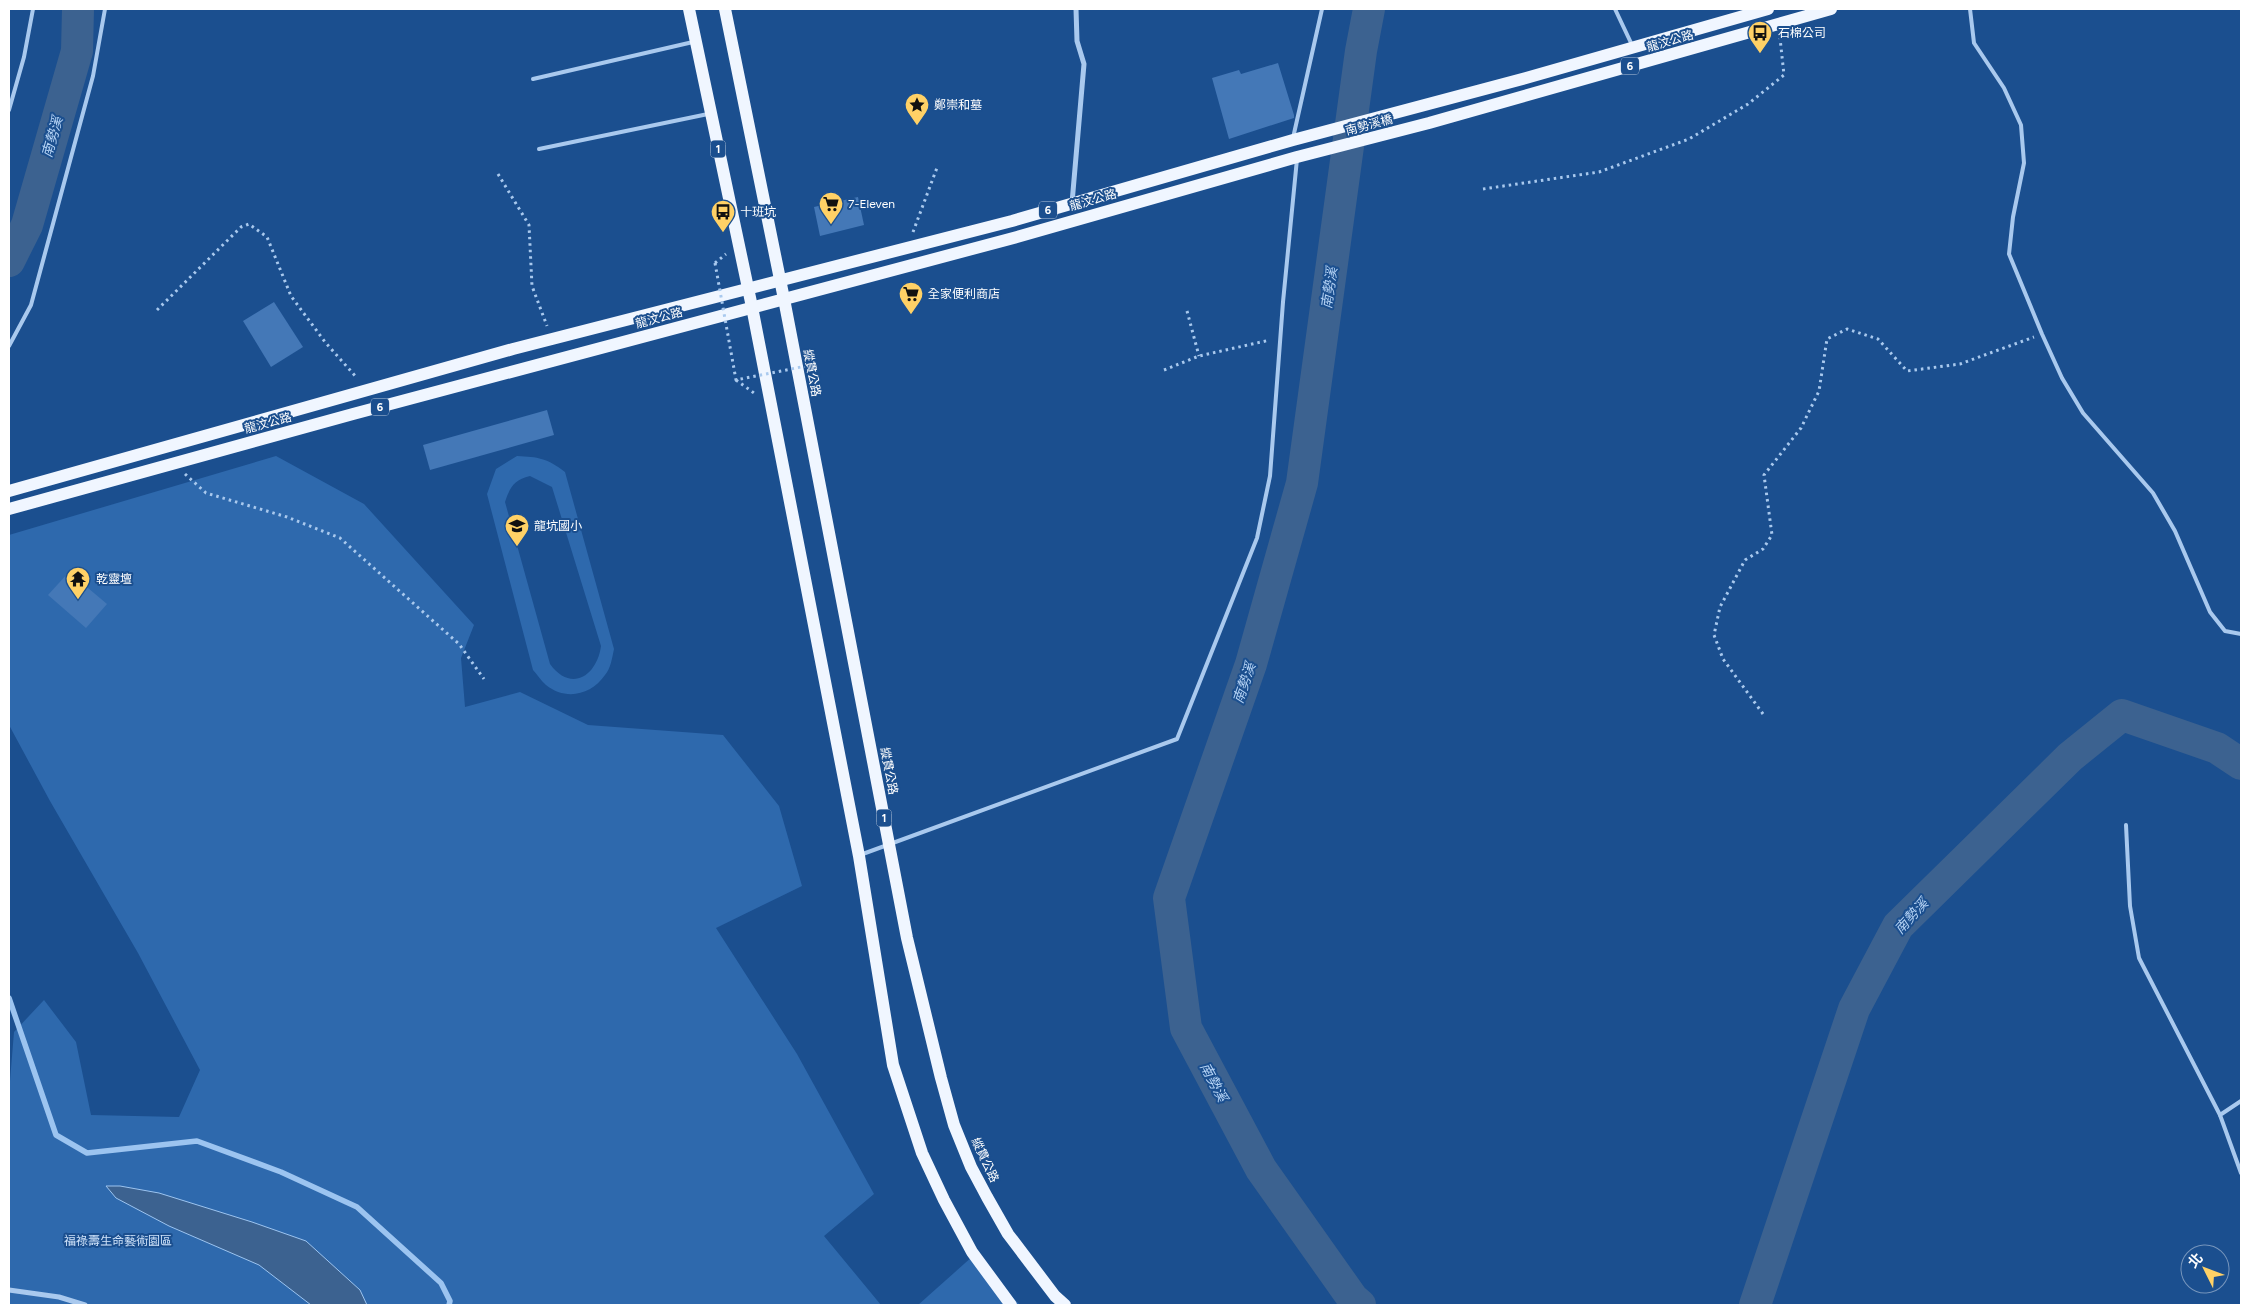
<svg xmlns="http://www.w3.org/2000/svg" width="2250" height="1314" font-family="Figtree,'Noto Sans TC',sans-serif">
  <rect width="100%" height="100%" fill="#1b4f8f"/>
  <!-- green -->
  <g fill="#2e69ad" fill-rule="evenodd">
    <polygon points="276,456 364,504 474,625 461,658 465,707 520,692 588,725 723,735 779,806 802,886 716,928 797,1054 874,1194 824,1236 881,1305 9,1305 9,1093 14,1032 44,1000 76,1042 91,1115 179,1117 200,1070 138,953 50,801 9,725 9,535"/>
    <path d="M 517,456 C 538,457 547,458 565,472 L 614,649 C 612,658 611,668 605,675 C 591,695 566,701 546,685 C 541,681 537,674 533,670 L 487,494 L 496,469 ZM 530,476 L 552,487 L 601,646 C 597,676 571,693 550,664 L 505,502 C 510,487 514,480 530,476 Z"/>
    <polygon points="973,1256 1020,1305 918,1305"/>
  </g>
  <!-- water -->
  <polygon fill="#3c6290" stroke="#9cc4f0" points="106,1186 120,1186 159,1193 252,1222 306,1241 360,1290 367,1305 311,1305 259,1265 169,1226 116,1198"/>
  <g fill="none" stroke-linecap="round" stroke-linejoin="round">
    <!-- stream -->
    <polyline stroke="#9cc4f0" stroke-width="5.5" points="9,998 56,1135 87,1153 197,1141 281,1172 357,1207 441,1283 450,1301 449,1305"/>
    <!-- river -->
    <g stroke="#3c6290" stroke-width="32">
      <polyline points="9,261 27,225 77,51 78,9"/>
      <polyline points="1360,1305 1353,1299 1261,1169 1186,1028 1169,898 1251,664 1302,483 1361,51 1369,9"/>
      <polyline points="1755,1305 1854,1009 1898,926 2070,757 2122,715 2217,748 2241,764"/>
    </g>
  </g>
  <!-- building -->
  <g fill="#4478b7">
    <polygon points="1278,63 1294,115 1294,118 1229,139 1212,78 1239,70 1241,74"/>
    <polygon points="858,197 864,225 820,236 814,207"/>
    <polygon points="274,302 303,347 271,367 243,321"/>
    <polygon points="547,410 554,435 430,470 423,445"/>
    <polygon points="69,572 107,604 86,628 48,595"/>
  </g>
  <g fill="none" stroke-linecap="round" stroke-linejoin="round">
    <!-- path -->
    <g stroke="#a9c9ee" stroke-width="3" stroke-dasharray="2.5 4" stroke-linecap="butt">
      <polyline points="498,174 529,225 532,286 547,326"/>
      <polyline points="1483,189 1599,172 1689,139 1748,104 1784,75 1780,38"/>
      <polyline points="913,232 938,165"/>
      <polyline points="715,263 726,254"/>
      <polyline points="157,310 241,227 249,224 267,237 291,296 325,342 357,378"/>
      <polyline points="1187,311 1199,356"/>
      <polyline points="1164,370 1199,356 1270,340"/>
      <polyline points="736,380 754,393"/>
      <polyline points="185,474 206,493 287,517 340,538 459,644 484,679"/>
      <polyline points="1763,714 1723,659 1714,635 1720,607 1745,560 1763,549 1772,535 1764,475 1801,428 1819,391 1827,339 1847,329 1878,339 1907,371 1960,364 2034,337"/>
    </g>
    <!-- service -->
    <g stroke="#a9c9ee" stroke-width="4">
      <polyline points="1615,9 1632,45"/>
      <polyline points="1970,9 1974,43 2004,88 2021,125 2024,163 2013,217 2009,254 2042,334 2062,378 2083,413 2153,493 2175,531 2210,612 2225,631 2241,634"/>
      <polyline points="533,79 693,42"/>
      <polyline points="9,110 24,57 33,9"/>
      <polyline points="1293,138 1322,9"/>
      <polyline points="539,149 708,114"/>
      <polyline points="9,346 31,305 93,76 105,9"/>
      <polyline points="2126,825 2130,906 2139,958 2220,1115"/>
      <polyline points="860,855 1177,739 1257,538 1270,476 1283,302 1297,159"/>
      <polyline points="2241,1101 2220,1115 2241,1173"/>
    </g>
    <!-- minor -->
    <g stroke="#a9c9ee" stroke-width="5">
      <polyline points="1072,203 1084,64 1077,41 1076,9"/>
      <polyline points="9,1290 59,1297 85,1305"/>
    </g>
    <!-- primary -->
    <g stroke="#f0f6ff" stroke-width="12">
      <polyline points="689,9 752,307 859,856 893,1065 922,1153 944,1200 972,1252 1011,1305"/>
      <polyline points="725,9 784,299 907,938 941,1078 954,1125 971,1167 987,1197 1008,1234 1055,1296 1065,1305"/>
      <polyline points="9,491 513,349 1012,221 1293,140 1526,78 1768,9"/>
      <polyline points="9,509 353,414 1017,237 1297,157 1429,123 1831,9"/>
    </g>
    <!-- path-bridge -->
    <polyline stroke="#a9c9ee" stroke-width="3" stroke-dasharray="2.5 4" stroke-linecap="butt" points="715,263 736,380 811,365"/>
  </g>
  <!-- icons -->
  <defs>
    <symbol id="bus-pin" viewBox="-11 -11 22 30"><path d="M0 17L-7.5 6A9.5 9.5 0 1 1 7.5 6Z" fill="#ffd166" stroke="#1b4f8f"/><path d="M-5-6H5V4H4V6H2V4H-2V6H-4V4H-5ZM-3.5-4V0h7V-4ZM-3.5 1.2v1.5H-2V1.2ZM2 1.2v1.5H3.5V1.2Z" fill="#111"/></symbol>
    <symbol id="sight-pin" viewBox="-11 -11 22 30"><path d="M0 17L-7.5 6A9.5 9.5 0 1 1 7.5 6Z" fill="#ffd166" stroke="#1b4f8f"/><path d="M0-6L1.8-2.2L6-1.7L2.9 1.2L3.7 5.4L0 3.3L-3.7 5.4L-2.9 1.2L-6-1.7L-1.8-2.2Z" fill="#111"/></symbol>
    <symbol id="supermarket-pin" viewBox="-11 -11 22 30"><path d="M0 17L-7.5 6A9.5 9.5 0 1 1 7.5 6Z" fill="#ffd166" stroke="#1b4f8f"/><path d="M-6-5.5h2.5l.6 2H6L4.5 2H-2.5L-4.4-4H-6ZM-1.5 3.2a1.3 1.3 0 1 0 .1 0ZM3 3.2a1.3 1.3 0 1 0 .1 0Z" fill="#111"/></symbol>
    <symbol id="school-pin" viewBox="-11 -11 22 30"><path d="M0 17L-7.5 6A9.5 9.5 0 1 1 7.5 6Z" fill="#ffd166" stroke="#1b4f8f"/><path d="M0-5L7-2L0 1L-7-2ZM-4 1L0 2.5L4 1V4Q0 6-4 4Z" fill="#111"/></symbol>
    <symbol id="temple-pin" viewBox="-11 -11 22 30"><path d="M0 17L-7.5 6A9.5 9.5 0 1 1 7.5 6Z" fill="#ffd166" stroke="#1b4f8f"/><path d="M0-6L5-2H3V0L6.5 2.5H4V6H1.5V3h-3V6H-4V2.5H-6.5L-3 0V-2H-5Z" fill="#111"/></symbol>
  </defs>
  <g fill-rule="evenodd">
    <use href="#bus-pin" x="1746" y="19" width="28" height="38"/>
    <use href="#sight-pin" x="903" y="91" width="28" height="38"/>
    <use href="#supermarket-pin" x="817" y="190" width="28" height="38"/>
    <use href="#bus-pin" x="709" y="198" width="28" height="38"/>
    <use href="#supermarket-pin" x="897" y="280" width="28" height="38"/>
    <use href="#school-pin" x="503" y="512" width="28" height="38"/>
    <use href="#temple-pin" x="64" y="565" width="28" height="38"/>
  </g>
  <g text-anchor="middle" stroke-width="4" stroke-linejoin="round" paint-order="stroke">
    <!-- shield labels -->
    <g fill="#1b4f8f" stroke="#bbcadd" stroke-width="1">
      <rect x="1621" y="57.5" width="18" height="17" rx="4"/>
      <rect x="710.5" y="140.5" width="15" height="17" rx="4"/>
      <rect x="1039" y="201.5" width="18" height="17" rx="4"/>
      <rect x="371" y="398.5" width="18" height="17" rx="4"/>
      <rect x="876.5" y="809.5" width="15" height="17" rx="4"/>
    </g>
    <g font-size="11" font-weight="bold" fill="#fff">
      <text x="1630" y="70">6</text>
      <text x="718" y="153">1</text>
      <text x="1048" y="214">6</text>
      <text x="380" y="411">6</text>
      <text x="884" y="822">1</text>
    </g>
    <!-- poi labels -->
    <g font-size="12" fill="#fff" stroke="#1b4f8f" text-anchor="start">
      <text x="1778" y="37">石棉公司</text>
      <text x="934" y="109">鄭崇和墓</text>
      <text x="848" y="208">7-Eleven</text>
      <text x="740" y="216">十班坑</text>
      <text x="928" y="298">全家便利商店</text>
      <text x="534" y="530">龍坑國小</text>
      <text x="96" y="583">乾靈壇</text>
    </g>
    <!-- street labels -->
    <g font-size="12" fill="#fff" stroke="#1b4f8f">
      <text transform="translate(1670 41) rotate(-16)" y="4">龍汶公路</text>
      <text transform="translate(1369 125) rotate(-15)" y="4">南勢溪橋</text>
      <text transform="translate(1093 200) rotate(-16)" y="4">龍汶公路</text>
      <text transform="translate(659 318) rotate(-15)" y="4">龍汶公路</text>
      <text transform="translate(812 373) rotate(79)" y="4">縱貫公路</text>
      <text transform="translate(268 423) rotate(-15)" y="4">龍汶公路</text>
      <text transform="translate(889 771) rotate(79)" y="4">縱貫公路</text>
      <text transform="translate(985 1160) rotate(65)" y="4">縱貫公路</text>
    </g>
    <!-- park labels -->
    <g font-size="12" fill="#cfe3fa" stroke="#1b4f8f">
      <text x="118" y="1245">福祿壽生命藝術園區</text>
    </g>
    <!-- water labels -->
    <g font-size="14" font-style="italic" fill="#b5d3f5" stroke="#1b4f8f">
      <text transform="translate(52 137) rotate(-74)" y="5">南勢溪</text>
      <text transform="translate(1329 288) rotate(-82)" y="5">南勢溪</text>
      <text transform="translate(1244 683) rotate(-71)" y="5">南勢溪</text>
      <text transform="translate(1911 916) rotate(-48)" y="5">南勢溪</text>
      <text transform="translate(1214 1082) rotate(62)" y="5">南勢溪</text>
    </g>
  </g>
  <!-- border -->
  <rect width="2250" height="1314" fill="none" stroke="#ffffff" stroke-width="20"/>
  <!-- north arrow -->
  <g transform="translate(2205 1269) rotate(312)"><circle r="24" fill="#1b4f8f" stroke="#7695bc"/>
  <path d="M0-4L9 19L0 12L-9 19Z" fill="#ffd166"/>
  <text y="-8" font-size="14" font-weight="bold" text-anchor="middle" fill="#ffffff">北</text>
  </g>
</svg>
